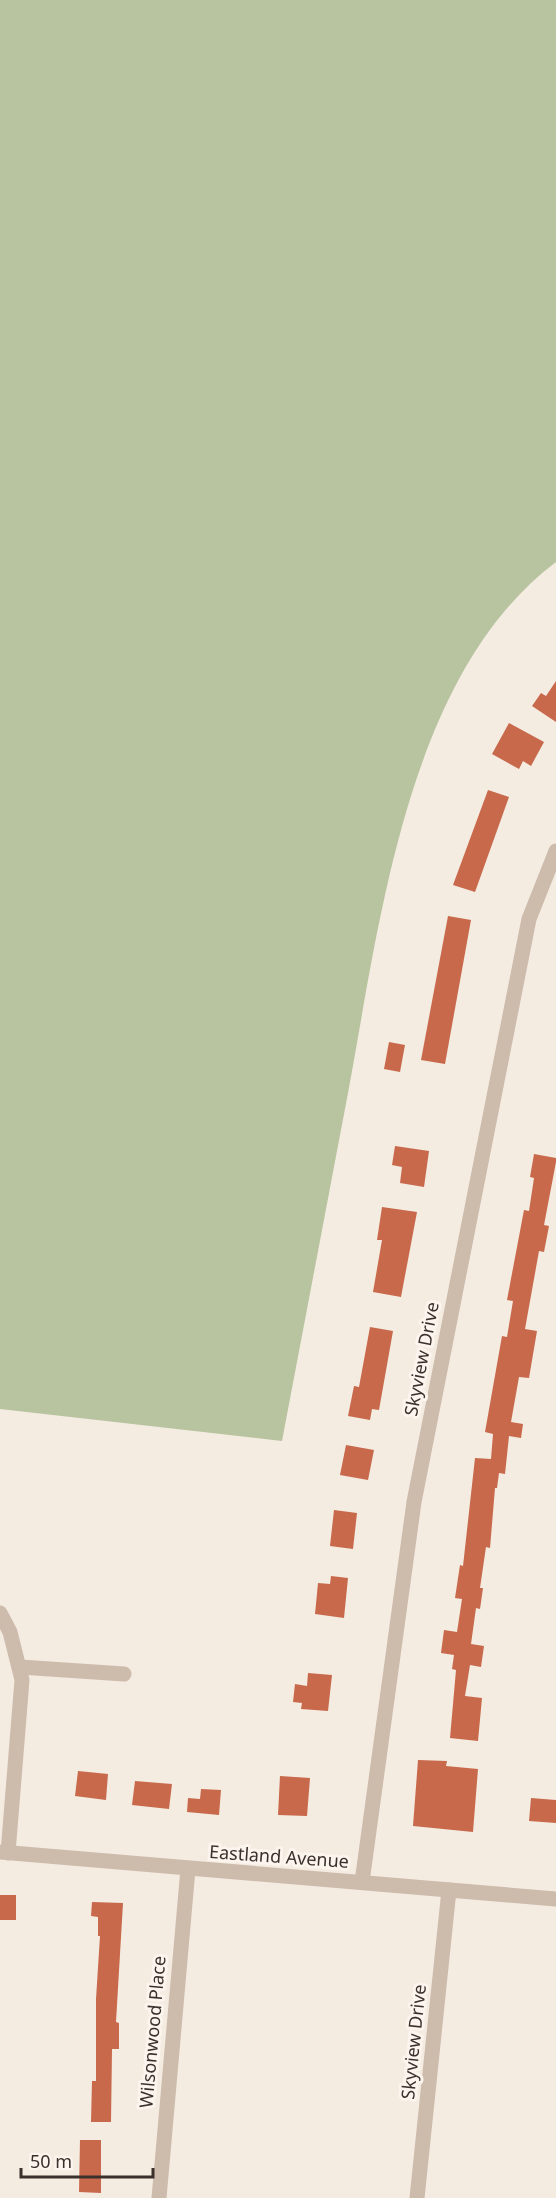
<svg xmlns="http://www.w3.org/2000/svg" width="556" height="2198" font-family="'Noto Sans',sans-serif">
  <rect width="100%" height="100%" fill="#f4ebe1"/>
  <!-- green -->
  <path fill="#b8c4a0" d="M 0,0 L 556,0 L 556,562 C 407,674 380,922 348,1093 C 326,1209 304,1325 282,1441 L 0,1409 Z"/>
  <!-- building -->
  <g fill="#c8694b">
    <polygon points="556,681 556,722 532,706 541,693 546,696"/>
    <polygon points="509,723 544,742 531,766 523,761 519,769 492,754"/>
    <polygon points="488,790 509,797 475,892 453,885"/>
    <polygon points="448,916 471,920 445,1064 421,1060"/>
    <polygon points="389,1042 405,1045 400,1072 384,1069"/>
    <polygon points="395,1146 429,1151 424,1187 400,1183 402,1167 392,1165"/>
    <polygon points="534,1154 556,1158 556,1162 544,1225 549,1226 544,1252 539,1251 525,1329 537,1331 529,1378 519,1377 511,1422 523,1424 521,1438 509,1436 505,1474 499,1473 497,1488 495,1488 490,1548 486,1547 480,1588 483,1588 480,1609 476,1608 471,1644 484,1646 481,1667 470,1665 465,1696 482,1698 478,1741 450,1738 456,1670 452,1669 454,1655 441,1653 444,1630 457,1632 462,1599 455,1598 460,1565 463,1566 475,1458 491,1459 493,1434 485,1432 502,1336 507,1337 513,1301 507,1300 524,1210 529,1211 534,1178 530,1177"/>
    <polygon points="382,1207 417,1212 401,1297 373,1292 382,1240 377,1240"/>
    <polygon points="370,1327 393,1331 379,1410 372,1409 370,1420 348,1416 354,1386 359,1387"/>
    <polygon points="346,1445 374,1450 368,1480 340,1475"/>
    <polygon points="334,1510 357,1513 353,1549 330,1546"/>
    <polygon points="331,1576 348,1578 344,1618 315,1614 318,1583 330,1584"/>
    <polygon points="308,1673 332,1675 328,1711 301,1709 302,1703 293,1702 295,1684 307,1686"/>
    <polygon points="418,1760 447,1761 446,1766 478,1769 473,1832 413,1826"/>
    <polygon points="78,1771 108,1774 106,1800 75,1796"/>
    <polygon points="280,1776 310,1778 307,1816 278,1815"/>
    <polygon points="135,1781 172,1784 169,1809 132,1805"/>
    <polygon points="201,1789 221,1790 219,1815 187,1812 188,1798 200,1799"/>
    <polygon points="531,1798 556,1800 556,1823 529,1821"/>
    <rect x="0" y="1895" width="16" height="25"/>
    <polygon points="92,1902 123,1903 116,2022 119,2023 119,2049 112,2049 111,2122 91,2122 92,2081 96,2081 96,1999 100,1936 98,1936 98,1917 91,1916"/>
    <polygon points="80,2140 101,2140 101,2193 79,2192"/>
  </g>
  <g fill="none" stroke-linecap="round" stroke-linejoin="round">
    <!-- minor -->
    <g stroke="#cdbbac" stroke-width="15">
      <polyline points="0,1613 10,1632 22,1680 8,1853"/>
      <polyline points="20,1667 124,1674"/>
      <polyline points="0,1852 556,1899"/>
      <polyline points="362,1882 414,1502 529,919 556,851"/>
      <polyline points="159,2198 188,1869"/>
      <polyline points="417,2198 449,1890"/>
    </g>
  </g>
  <g text-anchor="middle" stroke-width="6" stroke-linejoin="round" paint-order="stroke">
    <!-- street labels -->
    <g font-size="18" fill="#3b302b" stroke="#fbf5ee">
      <text transform="translate(422 1359) rotate(-79)" y="6">Skyview Drive</text>
      <text transform="translate(279 1857) rotate(4)" y="6">Eastland Avenue</text>
      <text transform="translate(153 2032) rotate(-85)" y="6">Wilsonwood Place</text>
      <text transform="translate(414 2042) rotate(-84)" y="6">Skyview Drive</text>
    </g>
  </g>
  <!-- scale -->
  <path d="M21 2168v9h132v-9" fill="none" stroke="#3b302b" stroke-width="3"/>
  <text x="30" y="2168" font-size="18" fill="#3b302b" stroke="#fbf5ee" stroke-width="4.5" paint-order="stroke">50 m</text>
</svg>
